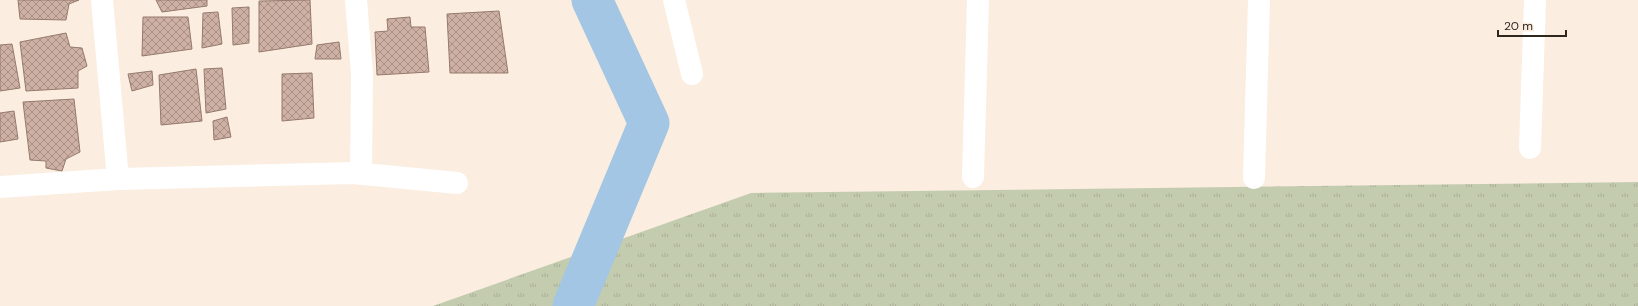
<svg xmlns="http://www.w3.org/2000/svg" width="1638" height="306" font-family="'DM Sans',sans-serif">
  <defs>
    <pattern id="grass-tufts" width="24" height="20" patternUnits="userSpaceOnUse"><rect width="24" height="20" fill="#c4ccb0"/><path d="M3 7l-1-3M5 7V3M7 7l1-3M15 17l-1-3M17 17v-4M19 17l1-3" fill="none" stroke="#a9af97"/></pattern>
    <pattern id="building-cross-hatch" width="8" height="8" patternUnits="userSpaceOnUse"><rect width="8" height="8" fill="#ceb1a4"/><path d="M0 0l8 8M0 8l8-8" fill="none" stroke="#a89085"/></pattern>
  </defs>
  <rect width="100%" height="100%" fill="#fbede0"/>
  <!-- grass -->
  <polygon fill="url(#grass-tufts)" points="1638,182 1638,306 433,306 751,193"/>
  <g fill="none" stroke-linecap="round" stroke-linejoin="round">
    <!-- river -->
    <polyline stroke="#a2c6e3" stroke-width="41" points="573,306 649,123 592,0"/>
  </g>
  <!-- building -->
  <g fill="url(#building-cross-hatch)" stroke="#957a6d">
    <polygon points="18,0 79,0 69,4 66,20 20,19"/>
    <polygon points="156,0 207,0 207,6 162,12"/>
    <polygon points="310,0 312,44 259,52 259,1"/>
    <polygon points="249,7 249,43 233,45 232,8"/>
    <polygon points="499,11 508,73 450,73 447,14"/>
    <polygon points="218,12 222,44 202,48 203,13"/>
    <polygon points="143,17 188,17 192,49 142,56"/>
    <polygon points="410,17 411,27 425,27 429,72 377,75 375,32 388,31 387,19"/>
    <polygon points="66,33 70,47 82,48 87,66 78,71 78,88 26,91 20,42"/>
    <polygon points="339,42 341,59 315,59 317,45"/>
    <polygon points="12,44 20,88 0,91 0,45"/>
    <polygon points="222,68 226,109 206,113 204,69"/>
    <polygon points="196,69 202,121 161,125 159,75"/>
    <polygon points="152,71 153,85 132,91 128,74"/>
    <polygon points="312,73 314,118 282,121 282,74"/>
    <polygon points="74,99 80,152 66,159 62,171 46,168 46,161 30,160 23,102"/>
    <polygon points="14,111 18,139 0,142 0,113"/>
    <polygon points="227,117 231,137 214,140 213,121"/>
  </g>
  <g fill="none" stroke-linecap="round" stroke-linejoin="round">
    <!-- minor -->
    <g stroke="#fff" stroke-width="22">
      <polyline points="102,0 118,179"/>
      <polyline points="356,0 362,74 361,174"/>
      <polyline points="674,0 692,74"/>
      <polyline points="1530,148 1535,0"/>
      <polyline points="973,177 978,0"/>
      <polyline points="1254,178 1259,0"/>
      <polyline points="0,187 118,179 354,173 457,183"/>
    </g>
  </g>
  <!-- scale -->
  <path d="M1498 30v6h68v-6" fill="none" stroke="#2f261e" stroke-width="2"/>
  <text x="1504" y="30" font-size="12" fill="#2f261e" stroke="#fbede0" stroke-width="3" paint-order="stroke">20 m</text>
</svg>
